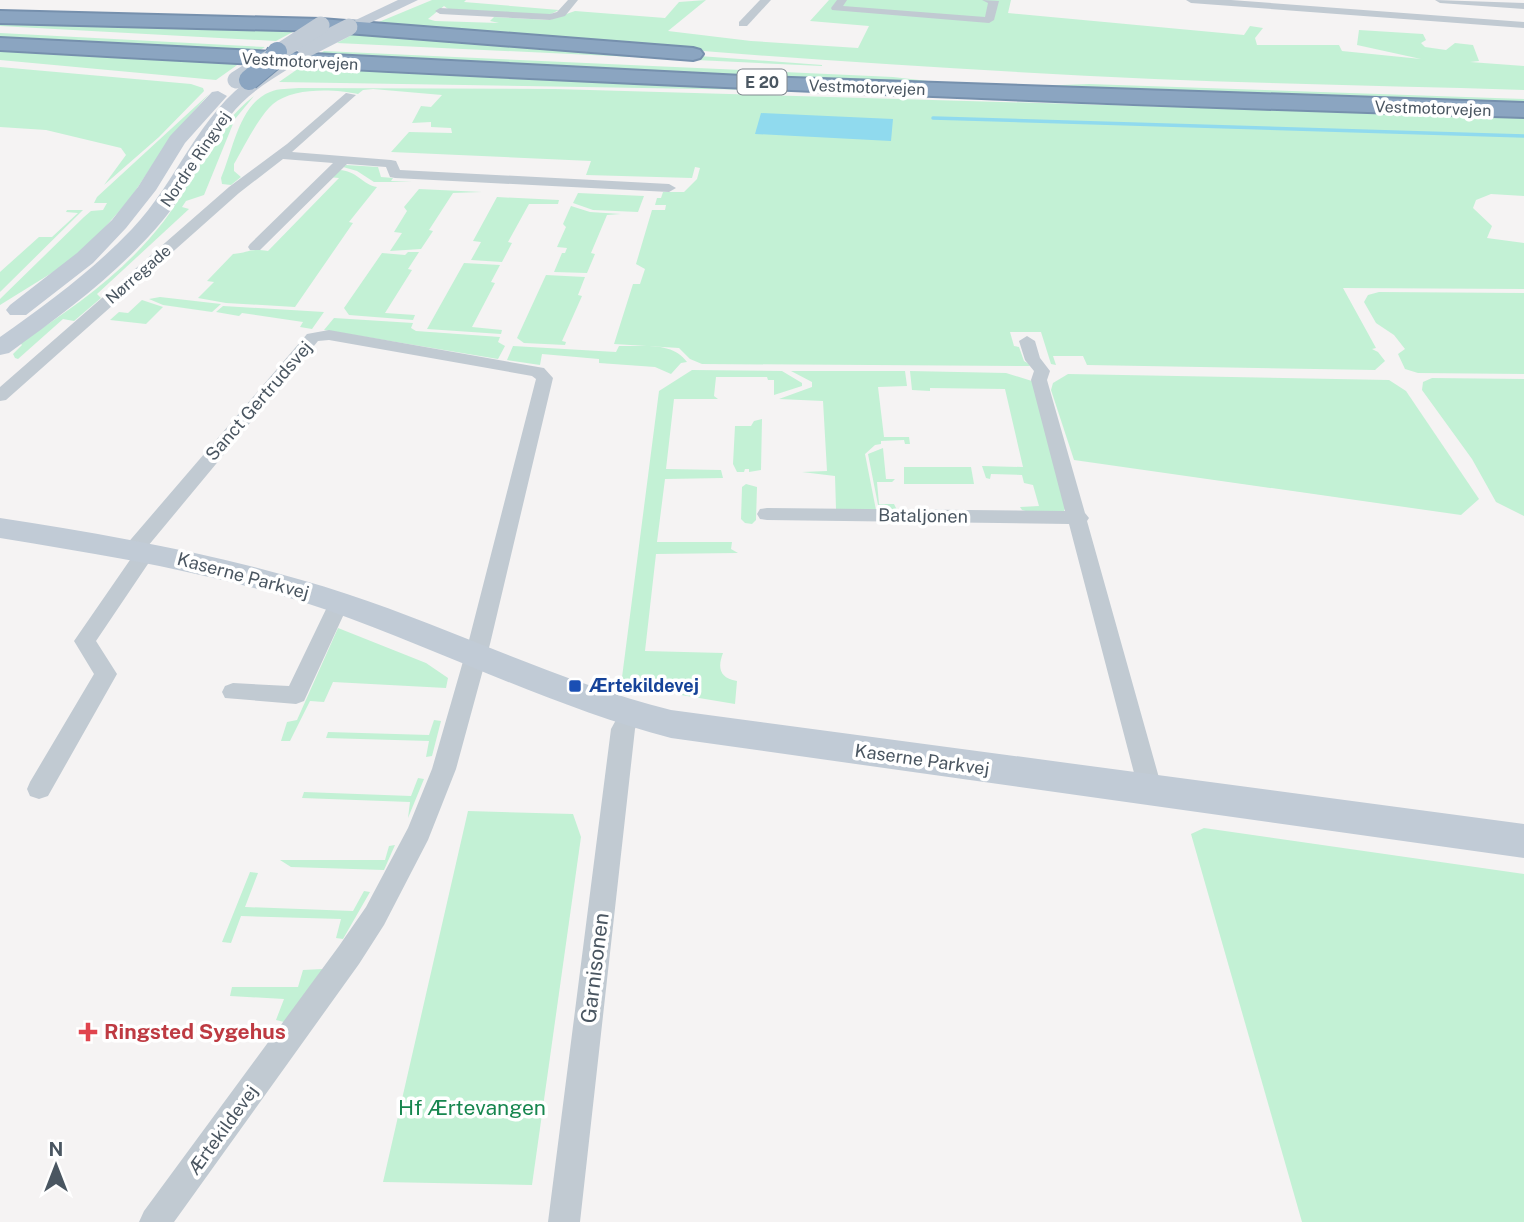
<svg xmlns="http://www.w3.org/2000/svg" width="1524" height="1222" font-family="'Public Sans',sans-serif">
  <rect width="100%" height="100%" fill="#f5f3f3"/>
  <!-- green -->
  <g fill="#c3f1d5">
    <path d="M 432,0 L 466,0 L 464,2 L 559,10 L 549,15 L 448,9 L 444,6 L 428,19 L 435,21 L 499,23 L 490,21 L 494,17 L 549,20 L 575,11 L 665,18 L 679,2 L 706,0 L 668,31 L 751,41 L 858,48 L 869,26 L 810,21 L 829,0 L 1011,0 L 1008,13 L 1244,35 L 1250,26 L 1263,28 L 1255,38 L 1257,45 L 1339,45 L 1342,51 L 1421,59 L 1357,45 L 1359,30 L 1423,34 L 1426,40 L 1421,43 L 1425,47 L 1446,50 L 1455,43 L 1473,45 L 1479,61 L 1470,62 L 1524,66 L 1524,90 C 1401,86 1277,84 1154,79 C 893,67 633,47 374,24 Z"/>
    <polygon points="0,20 302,27 276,41 0,26"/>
    <polygon points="359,31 822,65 822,66 337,43"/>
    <polygon points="0,33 265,47 252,55 0,41"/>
    <polygon points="0,49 240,63 216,80 0,60"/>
    <polygon points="324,51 893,77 937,82 937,84 312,59"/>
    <polygon points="302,66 817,90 817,91 279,82"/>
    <polygon points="0,67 191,84 203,88 204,91 159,137 104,185 126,155 121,148 46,130 0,127"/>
    <polygon points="1089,84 1524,99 1524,107 1036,86"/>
    <path d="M 299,88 L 555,89 L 1524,117 L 1524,196 L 1491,194 L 1476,200 L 1473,208 L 1492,226 L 1487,238 L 1524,243 L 1524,289 L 1343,288 L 1376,348 L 1372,349 L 1378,352 L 1385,361 L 1375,370 L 1087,365 L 1083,356 L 1053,356 L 1056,365 L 1051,364 L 1041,332 L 1010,332 L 1014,346 L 1019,347 L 1024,361 L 1031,365 L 1029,366 L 702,364 L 690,359 L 679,348 L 614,344 L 633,284 L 640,284 L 645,269 L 636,264 L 652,210 L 665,210 L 666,205 L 655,205 L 657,198 L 661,198 L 663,192 L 684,192 L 697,179 L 700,168 L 695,167 L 692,178 L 586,175 L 591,161 L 391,152 L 409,132 L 452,133 L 451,128 L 431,127 L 431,122 L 412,123 L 421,106 L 431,107 L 442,95 L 373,89 L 363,90 L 358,94 C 335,89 293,87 273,104 C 259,116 244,147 234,164 L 234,171 L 241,177 L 231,185 L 222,184 L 221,178 C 233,151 239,104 270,92 C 279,88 289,89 299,88 Z"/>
    <polygon points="209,94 171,137 130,199 98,235 63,266 0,305 0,299 84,217 91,211 103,210 107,203 94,203 97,197"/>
    <path d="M 254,96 L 235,119 L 204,195 L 186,201 L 182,207 L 189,209 L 97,294 L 101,298 L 74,321 L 63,319 L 18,359 L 15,358 L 13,354 L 22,345 L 20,343 C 74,307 123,274 164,221 C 195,180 212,128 254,96 Z"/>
    <polygon points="346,165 378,167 381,177 393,178 391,181 412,182 374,182 357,171 343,167"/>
    <path d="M 339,170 C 356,170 363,185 377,187 L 349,222 L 353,223 L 295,307 L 226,303 L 198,298 L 214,282 L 207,281 L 233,254 C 249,253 248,248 268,251 L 339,178 L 328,177 Z"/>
    <polygon points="419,189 482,192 453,193 429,230 433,231 421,249 390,251 402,233 394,232 407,211 404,207"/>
    <polygon points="578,193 644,196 638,212 593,210 573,203"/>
    <polygon points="497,197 559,200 558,204 529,204 508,242 512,243 502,262 471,260 481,242 473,241"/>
    <polygon points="571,206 590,212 621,214 607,215 591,253 595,254 587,273 554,272 562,253 565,253 567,248 557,247 566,227 563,224"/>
    <polygon points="67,210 83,210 0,292 0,272 39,237 52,237 78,213 66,212"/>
    <polygon points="408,252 419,252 408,269 412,270 385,313 415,315 413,320 349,315 344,308 382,253 405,255"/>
    <polygon points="464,263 500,265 491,282 495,283 472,327 502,330 501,334 427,329"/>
    <polygon points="546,275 585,277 578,295 582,296 562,341 566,342 565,345 524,343 517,338"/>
    <polygon points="1379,292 1524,293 1524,374 1418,373 1405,369 1398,354 1405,349 1394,335 1376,323 1364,302 1368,295"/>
    <polygon points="160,297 221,304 212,312 163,305 149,299"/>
    <polygon points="142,300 163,307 146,324 110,320 119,312 128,313"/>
    <polygon points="223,306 324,312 312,329 300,327 303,322 242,313 239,316 216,312"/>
    <polygon points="334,318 413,323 411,328 416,331 500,337 498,342 505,346 498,359 324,330"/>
    <path d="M 513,346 L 616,352 L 619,346 C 643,347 672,341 687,362 L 681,363 L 671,374 L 655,367 L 599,363 L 599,359 L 542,354 L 540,365 L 507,360 Z"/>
    <path d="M 692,370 L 782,371 L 802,383 L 802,386 L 774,395 L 774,380 L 768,380 L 767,377 L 716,377 L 714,396 L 718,399 L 674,399 L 666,469 L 721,470 L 723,478 L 665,479 L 657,542 L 732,542 L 731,549 L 738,553 L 656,554 L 645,651 L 723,653 C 718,666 718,678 737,681 L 735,704 L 621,685 L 659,391 Z"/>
    <polygon points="791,371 905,371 907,386 878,387 884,437 909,437 910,444 905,444 904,440 881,441 881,444 875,445 865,454 876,510 836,509 835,476 802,472 827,471 823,401 779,399 812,387 812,382"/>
    <polygon points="910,371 1006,373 1032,381 1066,506 1064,511 1029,512 1022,510 1020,507 1039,506 1033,485 1024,483 1022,475 991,474 990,479 986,478 982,466 1023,467 1005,389 930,388 930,391 912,390"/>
    <polygon points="1068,374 1389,380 1406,391 1479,499 1461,515 1074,460 1051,390 1053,383"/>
    <polygon points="1432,378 1524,379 1524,516 1496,502 1472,459 1422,390 1423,382"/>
    <polygon points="762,419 761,470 749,472 749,469 745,469 744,472 737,472 733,464 735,426 751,426 754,421"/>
    <polygon points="883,448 886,479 895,479 892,482 877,482 879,504 894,504 897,510 879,510 868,454"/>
    <polygon points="904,467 971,467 974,484 904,484"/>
    <polygon points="746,484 757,487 756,520 752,524 745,523 741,519 742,487"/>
    <polygon points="338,628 426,663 448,678 446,688 333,682 324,702 310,701 290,741 281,741 287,722 297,720"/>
    <polygon points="434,720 441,721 432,756 426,757 429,741 326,738 328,732 429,735"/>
    <polygon points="418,778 424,779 408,818 410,802 302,798 304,792 411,796"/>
    <polygon points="468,811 573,814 581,837 532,1185 383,1182"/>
    <polygon points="1204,828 1524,874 1524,1222 1302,1222 1191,834"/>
    <polygon points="395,845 384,870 291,867 280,860 385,860 389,846"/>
    <polygon points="250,872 258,873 245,907 353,911 364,891 370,892 343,939 336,938 341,919 241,916 231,943 222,942"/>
    <polygon points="323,969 284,1022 276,1020 284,999 230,996 232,987 298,987 303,970"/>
  </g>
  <!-- water -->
  <polygon fill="#90daee" points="761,113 893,119 891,141 755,134"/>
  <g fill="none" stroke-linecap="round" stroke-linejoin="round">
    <!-- stream -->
    <polyline stroke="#90daee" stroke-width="3.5" points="933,118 1524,136"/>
    <defs>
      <g id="highway">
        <polygon points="0,11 321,19 693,48 700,50 703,54 700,58 693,60 321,31 0,23"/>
        <path d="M 0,38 L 762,77 L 1524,103 L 1524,117 C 1016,102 508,79 0,50 Z"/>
      </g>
    </defs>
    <!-- highway casing -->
    <use href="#highway" stroke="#7690ad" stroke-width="4"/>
    <!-- street -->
    <g fill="#c1cad2" fill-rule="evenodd">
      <polygon points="568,0 578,0 565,16 550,20 440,14 435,11 440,8 550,14 557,12"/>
      <polygon points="760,0 771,0 747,26 739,26 739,22"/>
      <polygon points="837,0 847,0 843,6 985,17 988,3 982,0 999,1 994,20 989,23 832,10 831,8"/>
      <polygon points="1186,0 1231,0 1524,22 1524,28 1191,3"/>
      <polygon points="1435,0 1524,3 1524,9 1440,3"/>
      <polygon points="346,93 356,95 292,152 391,160 396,161 400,170 669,184 676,188 669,192 395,178 390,177 386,167 347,164 260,250 250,250 248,247 250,244 333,163 283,159 239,193 6,400 0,401 0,387 229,187 287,144"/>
      <polygon points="329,330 538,367 544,368 553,378 490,644 456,769 428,840 384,925 359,964 174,1222 139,1222 144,1211 339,946 366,907 408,828 432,769 468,644 536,379 532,376 329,340 318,341 148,546 156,552 96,641 117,674 48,796 39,799 30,796 27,789 30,782 94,674 74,641 132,557 126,555 123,550 126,545 307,334"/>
      <polygon points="1027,336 1035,341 1040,358 1050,371 1047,380 1085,513 1089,518 1087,521 1163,792 1160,799 1151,802 1142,799 1139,792 1069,524 767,520 760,519 757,514 760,509 767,508 1065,511 1031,380 1034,371 1025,360 1019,341"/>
      <polygon points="339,595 346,598 349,603 304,701 296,704 225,698 222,692 225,686 233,683 289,686 329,603 332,598"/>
      <polygon points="630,706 638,709 641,715 635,729 580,1222 548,1222 611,729 622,709"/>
    </g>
    <!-- secondary -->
    <g fill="#c1cbd6" fill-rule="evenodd">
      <polygon points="398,0 418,0 355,30 349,32 341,27"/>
      <path d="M 282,60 L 290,65 L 288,69 C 267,82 245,96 230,116 C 204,148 190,188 163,220 C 119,273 64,313 9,353 L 0,355 L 0,337 C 47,304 93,270 132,229 C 178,181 198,114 254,76 C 263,70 272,63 282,60 Z"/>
      <polygon points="218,91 227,96 185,143 156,190 126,228 93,263 26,315 10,315 6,310 10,305 77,253 112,220 138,187 170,136 212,92"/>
      <path d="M 0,518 C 117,536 234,557 347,594 C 456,630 559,682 671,710 L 1524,824 L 1524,858 L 671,738 C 552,707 443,651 327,610 C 221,574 110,556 0,538 Z"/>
    </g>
    <!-- highway -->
    <use href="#highway" fill="#8ba5c1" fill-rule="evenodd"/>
    <defs>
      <polyline id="highway-bridge" points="249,80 272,61 277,52"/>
    </defs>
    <!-- highway-bridge casing -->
    <use href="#highway-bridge" stroke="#7690ad" stroke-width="22" stroke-linecap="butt"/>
    <!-- secondary-bridge -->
    <g stroke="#c1cbd6" stroke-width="17">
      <polyline points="306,49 349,27"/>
      <polyline points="236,80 321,25"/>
    </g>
    <!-- highway-bridge -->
    <use href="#highway-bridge" stroke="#8ba5c1" stroke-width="20"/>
  </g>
  <!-- markers -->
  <rect fill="#1a4fb4" stroke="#fff" stroke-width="2.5" x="568" y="679" width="14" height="14" rx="3.5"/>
  <path fill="#e0444e" stroke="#fff" stroke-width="2.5" d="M84.5 1021.5h7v7h7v7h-7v7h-7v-7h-7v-7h7z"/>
  <g text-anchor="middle" stroke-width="7" stroke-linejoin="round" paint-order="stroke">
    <!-- far-street labels -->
    <g font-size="16" fill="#4a5661" stroke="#fff">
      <text transform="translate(300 61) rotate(3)" y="6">Vestmotorvejen</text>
      <text transform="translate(867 87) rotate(2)" y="6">Vestmotorvejen</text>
      <text transform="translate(1433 108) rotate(2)" y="6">Vestmotorvejen</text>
      <text transform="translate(195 159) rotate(-56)" y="6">Nordre Ringvej</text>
      <text transform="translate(138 274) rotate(-41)" y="6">Nørregade</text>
    </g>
    <!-- shield labels -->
    <rect fill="#fff" stroke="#808990" stroke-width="2" x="737.5" y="69.5" width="49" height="25" rx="5"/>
    <g font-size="16" font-weight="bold" fill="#4a5661">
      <text x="762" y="88">E 20</text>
    </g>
    <!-- street labels -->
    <g font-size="18" fill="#4a5661" stroke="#fff">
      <text transform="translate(259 401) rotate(-49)" y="6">Sanct Gertrudsvej</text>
      <text transform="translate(923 516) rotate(1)" y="6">Bataljonen</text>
      <text transform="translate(243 576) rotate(15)" y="6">Kaserne Parkvej</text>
      <text transform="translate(922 760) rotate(8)" y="6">Kaserne Parkvej</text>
      <text transform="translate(223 1130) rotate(-54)" y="6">Ærtekildevej</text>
    </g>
    <!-- transit labels -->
    <g font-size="18" font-weight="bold" fill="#164399" stroke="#fff" text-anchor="start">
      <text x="589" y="692">Ærtekildevej</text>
    </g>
    <!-- near-street labels -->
    <g font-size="21" fill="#4a5661" stroke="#fff">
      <text transform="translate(595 968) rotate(-83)" y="7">Garnisonen</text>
    </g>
    <!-- near-health labels -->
    <g font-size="21" font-weight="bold" fill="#be3a42" stroke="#fff" text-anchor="start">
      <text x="104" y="1039">Ringsted Sygehus</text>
    </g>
    <!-- near-park labels -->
    <g font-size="21" fill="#17864f" stroke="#fff">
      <text x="472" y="1115">Hf Ærtevangen</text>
    </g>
  </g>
  <!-- north arrow -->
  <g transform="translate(56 1166)" stroke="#ffffff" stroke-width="5" paint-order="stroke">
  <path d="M0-5L12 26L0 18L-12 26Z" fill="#4a5661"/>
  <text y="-10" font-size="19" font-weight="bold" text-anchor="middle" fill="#4a5661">N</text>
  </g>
</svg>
